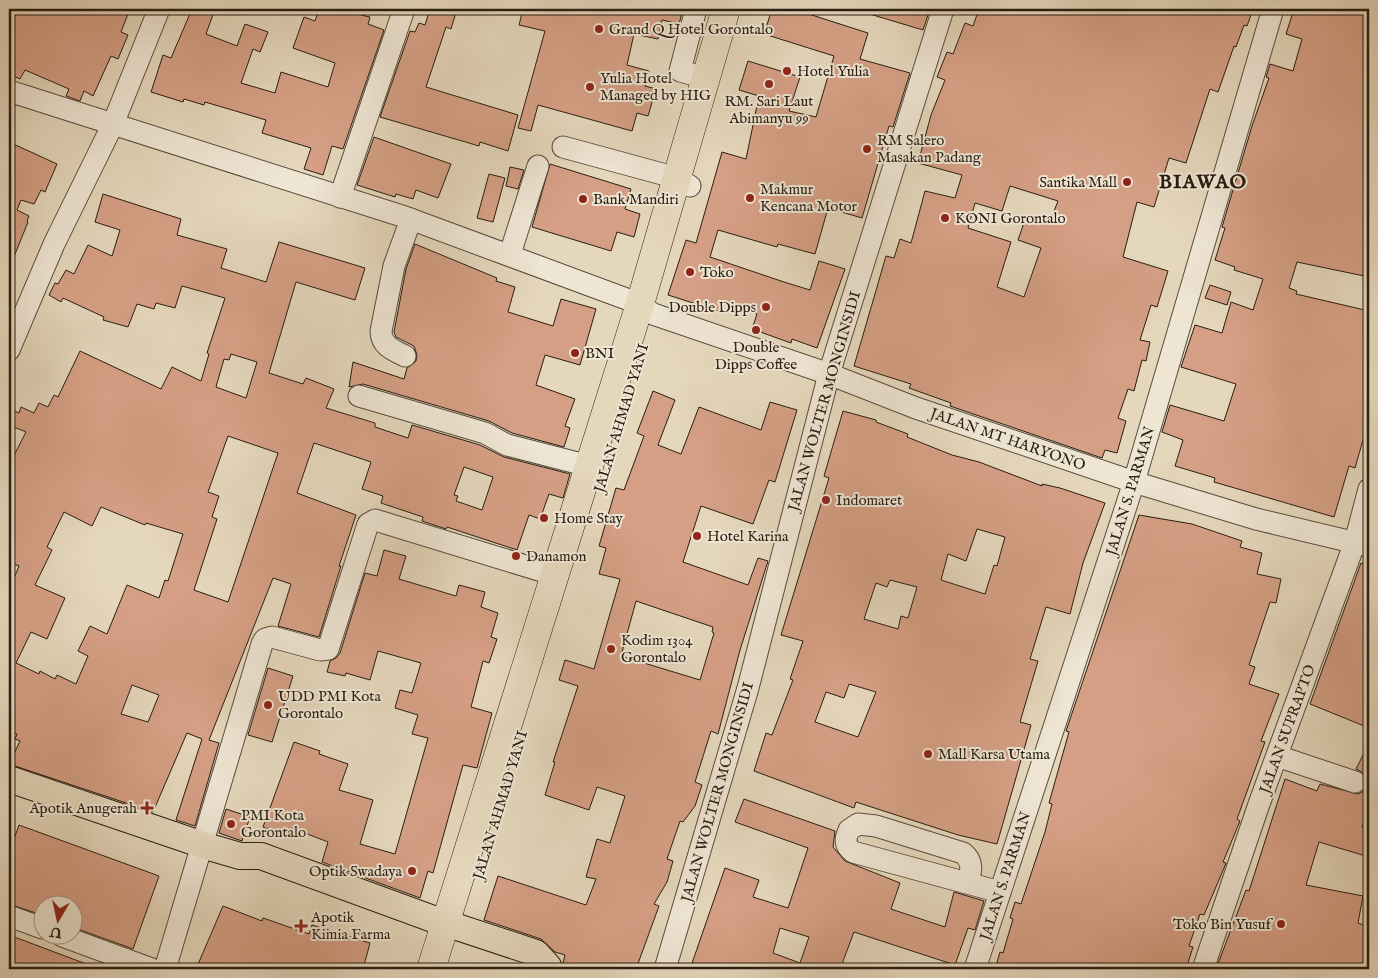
<svg xmlns="http://www.w3.org/2000/svg" width="1378" height="978" font-family="'IM FELL English',serif">
  <rect width="100%" height="100%" fill="#e5d7bc"/>
  <filter id="stains"><feTurbulence type="fractalNoise" baseFrequency=".004" numOctaves="4"/><feColorMatrix values="0 0 0 0 .2 0 0 0 0 .09 0 0 0 0 .02 0 0 0 .5 -.17"/></filter>
  <radialGradient id="worn" r=".72"><stop offset=".6" stop-color="#630" stop-opacity="0"/><stop offset="1" stop-color="#630" stop-opacity=".3"/></radialGradient>
  <!-- building -->
  <g fill="#d59f85" stroke="#281d11" fill-rule="evenodd">
    <polygon points="9,9 130,9 121,32 128,35 118,59 111,56 93,96 84,91 80,101 66,96 69,89 25,70 20,79 9,74"/>
    <polygon points="192,9 215,9 206,34 237,46 245,24 268,32 260,52 253,49 241,83 275,93 281,72 328,87 335,63 293,48 304,17 315,21 319,9 363,9 361,15 370,17 368,24 384,30 343,149 332,146 323,175 304,169 311,148 262,133 266,120 205,102 204,105 184,99 183,102 151,92 163,55 171,58"/>
    <polygon points="430,9 457,9 451,29 446,27 426,87 518,115 508,151 480,142 479,146 380,117 410,31 415,32 419,23 425,25"/>
    <polygon points="523,9 683,9 679,24 662,20 658,39 634,34 627,65 649,71 645,86 656,89 648,116 637,113 632,131 538,105 531,131 518,128 545,31 519,25"/>
    <polygon points="772,9 793,9 868,33 860,59 910,73 893,127 889,126 862,218 828,208 815,254 778,244 777,247 718,230 710,257 784,282 810,290 819,261 845,269 817,348 792,339 791,343 752,329 757,314 724,302 721,312 668,295 686,240 696,243 722,152 746,159 759,96 739,90 748,61 800,77 789,111 816,117 834,56 764,34"/>
    <polygon points="863,9 930,9 923,30 863,12"/>
    <path d="M 979,9 L 1241,9 L 1252,12 L 1247,26 L 1244,25 L 1236,47 L 1234,46 L 1218,92 L 1210,89 L 1186,163 L 1169,158 L 1154,207 L 1137,202 L 1123,257 L 1168,271 L 1157,307 L 1151,305 L 1140,340 L 1150,342 L 1146,361 L 1142,360 L 1134,391 L 1128,389 L 1118,418 L 1126,421 L 1117,453 L 1105,450 L 1102,458 L 950,406 L 951,403 L 909,388 L 911,384 L 854,366 L 886,256 L 894,258 L 900,239 L 911,243 L 925,191 L 955,198 L 962,175 L 918,163 L 931,115 L 945,80 L 937,77 L 947,52 L 953,54 L 965,23 L 973,26 ZM 1010,186 L 1058,201 L 1049,224 L 1026,217 L 1018,240 L 1041,248 L 1024,297 L 997,287 L 1011,242 L 968,228 L 975,203 L 1002,211 Z"/>
    <polygon points="1294,9 1369,9 1369,20 1363,35 1369,37 1365,53 1369,54 1369,239 1366,259 1369,260 1369,277 1297,262 1289,288 1297,291 1296,294 1369,311 1369,419 1355,468 1349,466 1334,517 1214,482 1215,478 1175,466 1183,440 1162,432 1170,405 1224,421 1236,384 1181,367 1195,325 1222,333 1231,302 1253,310 1263,279 1234,270 1235,267 1215,260 1225,228 1222,227 1252,126 1269,78 1266,77 1270,64 1293,71 1302,39 1286,34"/>
    <polygon points="374,137 451,164 438,198 416,190 413,199 396,194 395,197 357,185"/>
    <polygon points="9,142 57,164 45,192 41,190 34,204 21,200 17,210 29,216 27,221 28,222 9,269"/>
    <polygon points="550,164 631,189 625,209 640,214 634,237 617,232 611,251 532,227"/>
    <polygon points="510,167 524,170 518,189 506,186"/>
    <polygon points="489,174 505,178 493,222 477,218"/>
    <path d="M 103,194 L 181,219 L 177,235 L 227,249 L 221,268 L 266,282 L 279,242 L 365,268 L 355,300 L 296,282 L 269,373 L 303,384 L 306,378 L 334,389 L 326,408 L 375,423 L 375,427 L 408,438 L 412,425 L 480,445 L 504,457 L 570,474 L 563,498 L 549,494 L 540,519 L 529,515 L 517,550 L 447,527 L 446,529 L 422,521 L 423,517 L 381,503 L 383,496 L 362,489 L 371,462 L 314,443 L 297,493 L 356,515 L 339,566 L 341,566 L 319,637 L 278,626 L 291,584 L 273,578 L 209,740 L 219,743 L 195,826 L 176,820 L 202,739 L 187,733 L 153,812 L 9,764 L 20,741 L 15,739 L 17,734 L 9,730 L 9,590 L 19,566 L 9,562 L 9,465 L 26,432 L 9,425 L 9,408 L 19,413 L 21,407 L 34,413 L 39,403 L 48,407 L 54,395 L 58,397 L 80,351 L 161,389 L 172,367 L 201,381 L 209,354 L 207,353 L 225,298 L 182,286 L 175,308 L 156,303 L 154,309 L 137,304 L 128,327 L 103,320 L 104,317 L 63,298 L 61,302 L 49,295 L 55,283 L 58,284 L 66,270 L 74,274 L 88,245 L 112,256 L 120,230 L 95,222 ZM 231,354 L 257,362 L 246,398 L 216,387 L 224,359 L 229,360 ZM 228,436 L 278,453 L 228,602 L 194,590 L 217,519 L 212,517 L 219,496 L 208,492 ZM 464,467 L 493,477 L 482,510 L 456,501 L 458,496 L 454,495 ZM 101,507 L 145,525 L 146,523 L 183,534 L 168,581 L 165,580 L 159,598 L 127,585 L 107,634 L 90,626 L 78,651 L 88,656 L 76,684 L 57,675 L 55,679 L 40,671 L 39,674 L 16,663 L 31,632 L 47,639 L 65,598 L 35,585 L 52,550 L 47,547 L 64,512 L 92,526 ZM 132,685 L 159,695 L 148,722 L 121,714 Z"/>
    <polygon points="415,244 497,278 496,281 515,287 508,312 553,326 561,299 596,309 580,365 545,355 536,385 575,399 565,426 570,428 564,447 512,433 489,421 363,384 349,387 353,362 404,379 407,368 416,361 417,355 414,346 396,337 394,332 406,269"/>
    <polygon points="1210,285 1231,292 1227,305 1205,298"/>
    <path d="M 653,391 L 675,400 L 658,445 L 681,454 L 699,407 L 761,430 L 770,402 L 797,410 L 775,482 L 769,480 L 753,524 L 701,506 L 683,562 L 748,585 L 758,558 L 768,561 L 740,650 L 718,734 L 711,731 L 695,782 L 702,785 L 695,806 L 683,822 L 680,821 L 667,859 L 673,861 L 667,882 L 654,904 L 659,906 L 636,969 L 582,969 L 563,963 L 565,955 L 555,952 L 541,939 L 484,920 L 498,876 L 586,905 L 596,879 L 586,877 L 597,839 L 610,843 L 625,796 L 597,787 L 589,810 L 545,795 L 555,762 L 553,762 L 578,686 L 559,680 L 565,660 L 594,669 L 620,579 L 599,574 L 606,548 L 599,546 L 616,488 L 624,490 L 644,436 L 637,433 ZM 636,601 L 713,627 L 712,632 L 714,633 L 700,680 L 621,656 Z"/>
    <path d="M 843,411 L 876,420 L 876,422 L 908,434 L 907,437 L 952,455 L 979,462 L 1042,486 L 1042,484 L 1060,488 L 1105,503 L 1083,563 L 1070,614 L 1046,607 L 1030,659 L 1038,661 L 1020,722 L 1031,725 L 997,844 L 958,835 L 856,802 L 854,808 L 754,771 L 766,733 L 772,735 L 793,680 L 790,679 L 803,641 L 781,635 L 829,478 L 824,476 ZM 977,529 L 1005,537 L 997,566 L 994,565 L 985,594 L 941,580 L 948,554 L 966,561 ZM 890,580 L 917,587 L 908,618 L 901,616 L 898,629 L 864,619 L 876,583 L 887,587 ZM 849,684 L 876,692 L 858,737 L 815,722 L 826,692 L 844,698 Z"/>
    <polygon points="1139,515 1192,524 1242,541 1240,547 1262,553 1257,574 1281,579 1276,603 1270,602 1249,665 1255,667 1249,684 1279,694 1261,741 1265,742 1237,819 1240,821 1223,862 1226,863 1224,868 1204,915 1200,914 1189,946 1193,947 1186,969 995,969 1000,952 1003,953 1013,919 1010,918 1015,902 1021,904 1045,832 1052,804 1049,803 1069,732 1066,731"/>
    <polygon points="384,550 406,556 399,579 456,596 459,585 485,592 481,607 498,613 491,637 497,639 489,663 483,661 471,707 492,713 477,768 463,765 433,873 428,871 420,898 322,862 328,842 292,828 289,837 263,827 294,742 320,751 319,754 348,764 339,790 373,800 360,844 395,854 428,738 412,734 418,715 395,708 400,690 412,693 421,663 378,651 370,680 346,673 345,676 327,672 330,661 336,658 340,653 365,573 377,576"/>
    <polygon points="1361,563 1369,565 1369,728 1310,704"/>
    <polygon points="268,668 293,676 272,742 248,735"/>
    <polygon points="1369,743 1369,806 1362,827 1369,829 1369,857 1319,842 1306,885 1363,896 1358,923 1369,927 1369,969 1216,969 1246,890 1249,891 1285,779 1317,791 1320,784 1358,794 1364,791 1367,780 1364,773 1356,769"/>
    <path d="M 744,799 L 835,831 L 833,847 L 845,861 L 900,883 L 891,909 L 945,927 L 954,892 L 984,901 L 975,930 L 968,928 L 955,965 L 854,932 L 840,969 L 690,969 L 725,868 L 759,880 L 753,897 L 788,908 L 808,848 L 735,822 ZM 780,928 L 809,937 L 800,963 L 773,953 Z"/>
    <polygon points="226,809 250,817 242,841 219,833"/>
    <polygon points="19,825 159,876 133,949 72,927 72,906 42,906 42,915 9,904 9,853"/>
    <polygon points="223,906 262,921 263,918 309,934 312,925 370,943 363,969 196,969"/>
    <polygon points="9,935 97,968 97,969 9,969"/>
  </g>
  <g fill="none" stroke-linecap="round" stroke-linejoin="round">
    <defs>
      <g id="minor">
        <polyline points="696,9 680,71 706,78"/>
        <polyline points="9,91 405,217 640,304 653,314 829,374 916,408 1134,482 1256,519 1369,546"/>
        <polyline points="563,147 677,178 690,186"/>
        <polyline points="340,197 404,9"/>
        <polyline points="510,254 538,166"/>
        <polyline points="9,350 54,244 113,124 159,9"/>
        <path d="M 405,356 C 393,350 381,346 381,331 L 394,266 L 411,219"/>
        <polyline points="359,396 485,433 507,445 589,466"/>
        <polyline points="1277,756 1355,782"/>
        <path d="M 968,883 C 971,871 974,862 963,853 L 876,826 L 858,824 L 849,830 C 845,839 844,845 853,852 L 1000,892"/>
        <polyline points="9,916 42,928"/>
        <polyline points="62,936 152,969"/>
        <polyline points="165,969 262,644 265,639 272,637 320,650 328,649 368,524 375,520 555,575"/>
        <polyline points="665,969 748,688 829,374 943,9"/>
        <polyline points="975,969 1134,482 1273,9"/>
        <polyline points="1203,969 1259,804 1355,542 1369,489"/>
      </g>
      <polyline id="major" points="9,779 209,847 240,856 261,856 433,919 536,953 548,966"/>
      <polyline id="highway" points="431,969 640,304 726,9"/>
    </defs>
    <!-- minor casing -->
    <use href="#minor" stroke="#574c3c" stroke-width="23"/>
    <!-- major casing -->
    <use href="#major" stroke="#281d11" stroke-width="28"/>
    <!-- highway casing -->
    <use href="#highway" stroke="#281d11" stroke-width="29"/>
    <!-- minor -->
    <use href="#minor" stroke="#eee5d3" stroke-width="21"/>
    <!-- major -->
    <use href="#major" stroke="#e5d7bc" stroke-width="26"/>
    <!-- highway -->
    <use href="#highway" stroke="#e5d7bc" stroke-width="28"/>
  </g>
  <!-- markers -->
  <g fill="#8f2418" stroke="#eee5d3" stroke-width="2">
    <circle cx="599" cy="29" r="5"/>
    <circle cx="787" cy="71" r="5"/>
    <circle cx="769" cy="84" r="5"/>
    <circle cx="590" cy="87" r="5"/>
    <circle cx="867" cy="149" r="5"/>
    <circle cx="1127" cy="182" r="5"/>
    <circle cx="750" cy="198" r="5"/>
    <circle cx="583" cy="199" r="5"/>
    <circle cx="945" cy="218" r="5"/>
    <circle cx="690" cy="272" r="5"/>
    <circle cx="766" cy="307" r="5"/>
    <circle cx="756" cy="330" r="5"/>
    <circle cx="575" cy="353" r="5"/>
    <circle cx="826" cy="500" r="5"/>
    <circle cx="544" cy="518" r="5"/>
    <circle cx="697" cy="536" r="5"/>
    <circle cx="516" cy="556" r="5"/>
    <circle cx="611" cy="649" r="5"/>
    <circle cx="268" cy="705" r="5"/>
    <circle cx="928" cy="754" r="5"/>
    <path d="M144.5 800.5h5v5h5v5h-5v5h-5v-5h-5v-5h5z"/>
    <circle cx="231" cy="824" r="5"/>
    <circle cx="412" cy="871" r="5"/>
    <circle cx="1281" cy="924" r="5"/>
    <path d="M298.5 918.5h5v5h5v5h-5v5h-5v-5h-5v-5h5z"/>
  </g>
  <g text-anchor="middle" stroke-width="4" stroke-linejoin="round" paint-order="stroke">
    <!-- poi labels -->
    <g font-size="15" fill="#281d11" stroke="#eee5d3" text-anchor="start">
      <text x="609" y="34">Grand Q Hotel Gorontalo</text>
      <text x="797" y="76">Hotel Yulia</text>
      <text x="600" y="83">Yulia Hotel<tspan x="600" dy="17">Managed by HIG</tspan></text>
      <text x="769" y="106" text-anchor="middle">RM. Sari Laut<tspan x="769" dy="17">Abimanyu 99</tspan></text>
      <text x="877" y="145">RM Salero<tspan x="877" dy="17">Masakan Padang</tspan></text>
      <text x="1117" y="187" text-anchor="end">Santika Mall</text>
      <text x="760" y="194">Makmur<tspan x="760" dy="17">Kencana Motor</tspan></text>
      <text x="593" y="204">Bank Mandiri</text>
      <text x="955" y="223">KONI Gorontalo</text>
      <text x="700" y="277">Toko</text>
      <text x="756" y="312" text-anchor="end">Double Dipps</text>
      <text x="756" y="352" text-anchor="middle">Double<tspan x="756" dy="17">Dipps Coffee</tspan></text>
      <text x="585" y="358">BNI</text>
      <text x="836" y="505">Indomaret</text>
      <text x="554" y="523">Home Stay</text>
      <text x="707" y="541">Hotel Karina</text>
      <text x="526" y="561">Danamon</text>
      <text x="621" y="645">Kodim 1304<tspan x="621" dy="17">Gorontalo</tspan></text>
      <text x="278" y="701">UDD PMI Kota<tspan x="278" dy="17">Gorontalo</tspan></text>
      <text x="938" y="759">Mall Karsa Utama</text>
      <text x="137" y="813" text-anchor="end">Apotik Anugerah</text>
      <text x="241" y="820">PMI Kota<tspan x="241" dy="17">Gorontalo</tspan></text>
      <text x="402" y="876" text-anchor="end">Optik Swadaya</text>
      <text x="311" y="922">Apotik<tspan x="311" dy="17">Kimia Farma</tspan></text>
      <text x="1271" y="929" text-anchor="end">Toko Bin Yusuf</text>
    </g>
    <!-- street labels -->
    <g font-size="15" fill="#281d11" stroke="#eee5d3">
      <text transform="translate(824 401) rotate(-74)" y="5">JALAN WOLTER MONGINSIDI</text>
      <text transform="translate(621 418) rotate(-73)" y="5">JALAN AHMAD YANI</text>
      <text transform="translate(1008 439) rotate(19)" y="5">JALAN MT HARYONO</text>
      <text transform="translate(1130 491) rotate(-73)" y="5">JALAN S. PARMAN</text>
      <text transform="translate(1287 729) rotate(-70)" y="5">JALAN SUPRAPTO</text>
      <text transform="translate(717 792) rotate(-74)" y="5">JALAN WOLTER MONGINSIDI</text>
      <text transform="translate(500 805) rotate(-73)" y="5">JALAN AHMAD YANI</text>
      <text transform="translate(1005 876) rotate(-72)" y="5">JALAN S. PARMAN</text>
    </g>
    <!-- district labels -->
    <g font-size="20" font-weight="bold" letter-spacing="1" fill="#281d11" stroke="#eee5d3">
      <text x="1203" y="188">BIAWAO</text>
    </g>
  </g>
  <!-- margin -->
  <rect width="1378" height="978" fill="none" stroke="#e5d7bc" stroke-width="30"/>
  <rect x="10" y="10" width="1358" height="958" fill="none" stroke="#281d11" stroke-width="2.5"/>
  <rect x="15" y="15" width="1348" height="948" fill="none" stroke="#281d11"/>
  <!-- north arrow -->
  <g transform="translate(58 920) rotate(189)"><circle r="24" fill="#eee5d3" stroke="#9f9585"/>
  <path d="M0-4L9 19L0 12L-9 19Z" fill="#8f2418"/>
  <text y="-8" font-size="14" font-weight="bold" text-anchor="middle" fill="#281d11">U</text>
  </g>
  <rect width="100%" height="100%" filter="url(#stains)"/>
  <rect width="100%" height="100%" fill="url(#worn)"/>
</svg>
